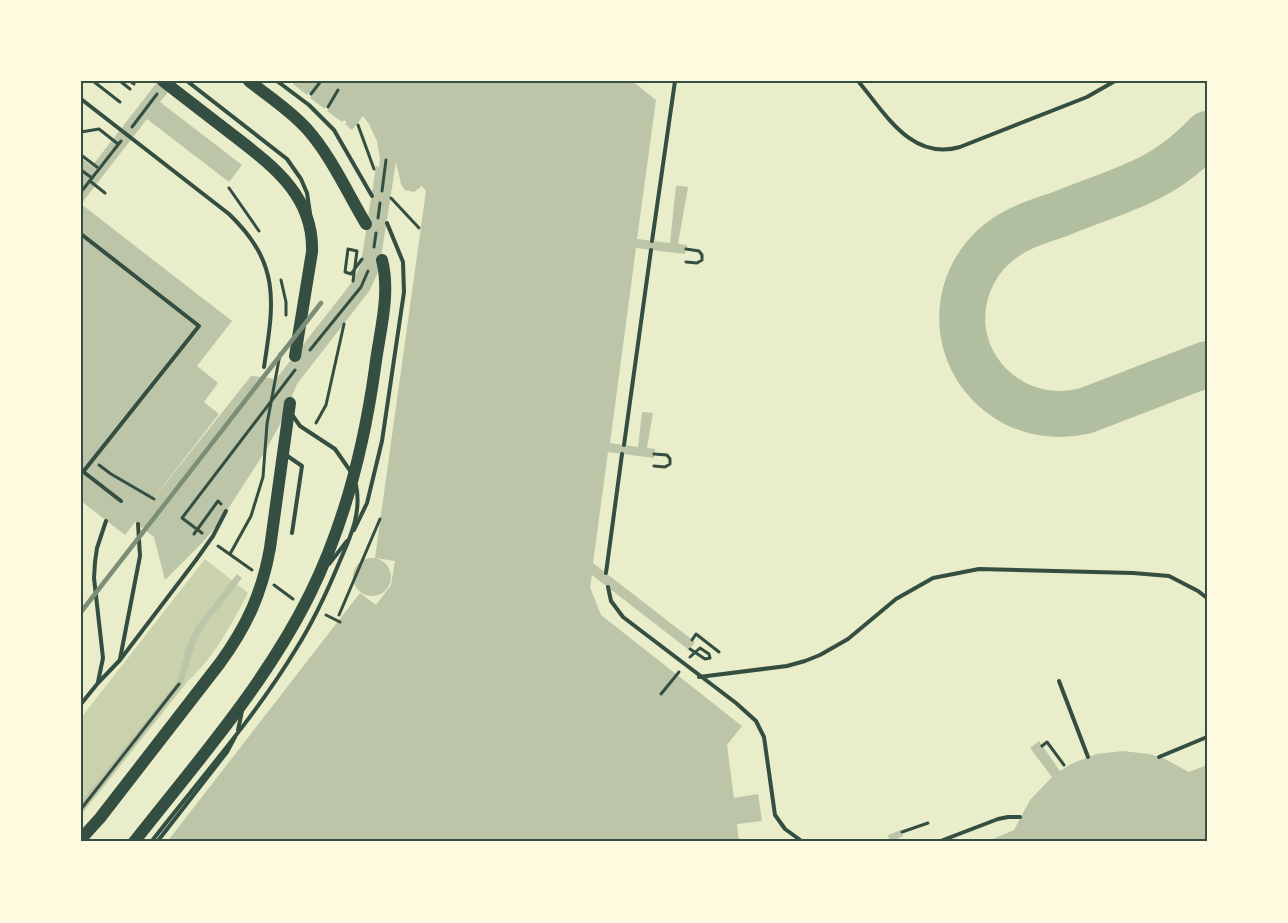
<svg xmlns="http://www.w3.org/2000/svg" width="1288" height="923" font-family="Spectral,serif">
  <rect width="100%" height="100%" fill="#e9edc9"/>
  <!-- green -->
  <path fill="#cad2ad" d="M 205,559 L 248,593 C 231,625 215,656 188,681 L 81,815 L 81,718 Z"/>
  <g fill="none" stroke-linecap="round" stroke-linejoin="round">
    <!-- taxiway -->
    <path stroke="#b2bea0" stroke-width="46" d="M 1207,134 C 1188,154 1166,171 1141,182 C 1115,194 1087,203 1060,214 C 1046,219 1031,223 1018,230 C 979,250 958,288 963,331 C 967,359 983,383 1006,398 C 1029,414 1058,417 1085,411 L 1207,364"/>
  </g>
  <!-- building -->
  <g fill="#bcc5a7">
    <polygon points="158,81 177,81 160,102 242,165 229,182 147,119 81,204 232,321 197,366 218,383 204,402 219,414 142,513 251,376 276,379 353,281 361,263 376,166 379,167 380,159 377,141 369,124 363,116 352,130 345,124 347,122 344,120 342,122 327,111 329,109 326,106 325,109 310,98 312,95 309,93 307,95 293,84 295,81 632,81 656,100 637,239 670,243 676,186 682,186 688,187 678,244 687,245 685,254 636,248 610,443 638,447 642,412 653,413 647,448 655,449 654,458 608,452 593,563 695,642 689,650 592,575 590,587 601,615 742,726 727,745 734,798 758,794 762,821 737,824 739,842 167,842 360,593 376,605 391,585 395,561 375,558 426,191 422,186 414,192 405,190 401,184 396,162 379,270 370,290 297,384 280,424 266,450 221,520 202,543 165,580 154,537 135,522 125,535 81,501 81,158 92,166"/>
    <circle cx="372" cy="577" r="19"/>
    <polygon points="237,574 242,578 205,625 196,641 182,686 82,813 81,802 177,682 187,646 195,628"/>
    <polygon points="1039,741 1060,771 1073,763 1097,754 1123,751 1149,754 1165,759 1189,772 1207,765 1207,842 986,842 1014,830 1030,800 1052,777 1030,748"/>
    <polygon points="901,830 903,836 897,839 898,842 890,842 888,835"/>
  </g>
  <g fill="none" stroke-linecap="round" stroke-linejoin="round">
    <!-- path -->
    <g stroke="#344e41" stroke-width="3">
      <polyline points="93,81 120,102"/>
      <polyline points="120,81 130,89"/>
      <polyline points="130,81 134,84"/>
      <polyline points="311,94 321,81"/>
      <polyline points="328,107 338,90"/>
      <polyline points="358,125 374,169"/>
      <polyline points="132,127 157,94"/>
      <polyline points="81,132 99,129 118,144"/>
      <polyline points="81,155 97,167"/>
      <polyline points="81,170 92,178"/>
      <polyline points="90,181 105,193"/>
      <polyline points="229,188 259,231"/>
      <polyline points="382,191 386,160"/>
      <polyline points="81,192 121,141"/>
      <polyline points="391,198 419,228"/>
      <polyline points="378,218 380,203"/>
      <polyline points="374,247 376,233"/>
      <polyline points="686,262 697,263 702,260 702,255 699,251 686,249"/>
      <polyline points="281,280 286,302 286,315"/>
      <polyline points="353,281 357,251 348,249 345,272 351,274 362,259"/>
      <polyline points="310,350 361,287 368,271"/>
      <polyline points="316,423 326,405 344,324"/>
      <polyline points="99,465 111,474 154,499"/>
      <polyline points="654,466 665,467 670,464 670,459 667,455 654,454"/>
      <polyline points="202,533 182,518 295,370"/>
      <polyline points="194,534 218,501 221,504"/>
      <polyline points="218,546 252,570"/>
      <polyline points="230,554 251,516 263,477 267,424 280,354"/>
      <polyline points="274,585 293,599"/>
      <polyline points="326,615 340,622"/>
      <polyline points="339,615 380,519"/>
      <polyline points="692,640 696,634 719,652"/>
      <polyline points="690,657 700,648 709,654 710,658 705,659 690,649"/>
      <polyline points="661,694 679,672"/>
      <polyline points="1042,746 1047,742 1064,765"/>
      <polyline points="81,809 179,684"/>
      <polyline points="902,832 928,823"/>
    </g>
    <!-- service -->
    <g stroke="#344e41" stroke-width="4">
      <polyline points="187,81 287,159 301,179 307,193 310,213"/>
      <polyline points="277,81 309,105 334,130 372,196"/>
      <path d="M 858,81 C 885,113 911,161 960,147 L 1087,97 L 1115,81"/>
      <path d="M 81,99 L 229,214 C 281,264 274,302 264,367"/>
      <polyline points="81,234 199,326 83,472"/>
      <polyline points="652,241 675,81"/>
      <polyline points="293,416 300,426 335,449 351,472"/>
      <polyline points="624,445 651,250"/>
      <polyline points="286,455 302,466 292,533"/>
      <polyline points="81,470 121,501"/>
      <polyline points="354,530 367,503 382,441 404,292 403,262 387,223"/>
      <polyline points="329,564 347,541"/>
      <polyline points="606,573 622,454"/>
      <polyline points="608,587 611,601 623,617 736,703 756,721 764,737 775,815 785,829 803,842"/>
      <polyline points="120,659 140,556 138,524"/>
      <polyline points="699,677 787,666 805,661 820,655 848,639 896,599 933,578 979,569 1133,573 1169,576 1198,591 1207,598"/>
      <polyline points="1059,681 1088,757"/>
      <polyline points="98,682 103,658 94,578 95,562 97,548 106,521"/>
      <polyline points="81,704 98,683 120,660 196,560 213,536 226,511"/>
      <polyline points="238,730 242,711"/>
      <polyline points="1159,757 1207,737"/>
      <path d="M 151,842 C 200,779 255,717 296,649 C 313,622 327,592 339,563 C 350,538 362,513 356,485"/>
      <polyline points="157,842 227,752 235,737"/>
      <polyline points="938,842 998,819 1008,817 1020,817"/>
    </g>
    <!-- primary -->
    <g stroke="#344e41" stroke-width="12">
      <path d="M 163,81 C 185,98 207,115 229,132 C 270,164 314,194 312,252 L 295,356"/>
      <path d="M 249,81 C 268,96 290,110 307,129 C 331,156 347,192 366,224"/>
      <path d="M 81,839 L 100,818 L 220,663 C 247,626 262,593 270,548 L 290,403"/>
      <path d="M 134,842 C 196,763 265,685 310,594 C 345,523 364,447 375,368 C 379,334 391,295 382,260"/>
    </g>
    <!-- rail -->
    <polyline stroke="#7c8e77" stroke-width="4.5" points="81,612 321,303"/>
  </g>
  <!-- border -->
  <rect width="1288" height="923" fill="none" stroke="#fefae0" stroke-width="165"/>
  <rect x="82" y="82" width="1124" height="758" fill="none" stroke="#344e41" stroke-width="2"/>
</svg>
